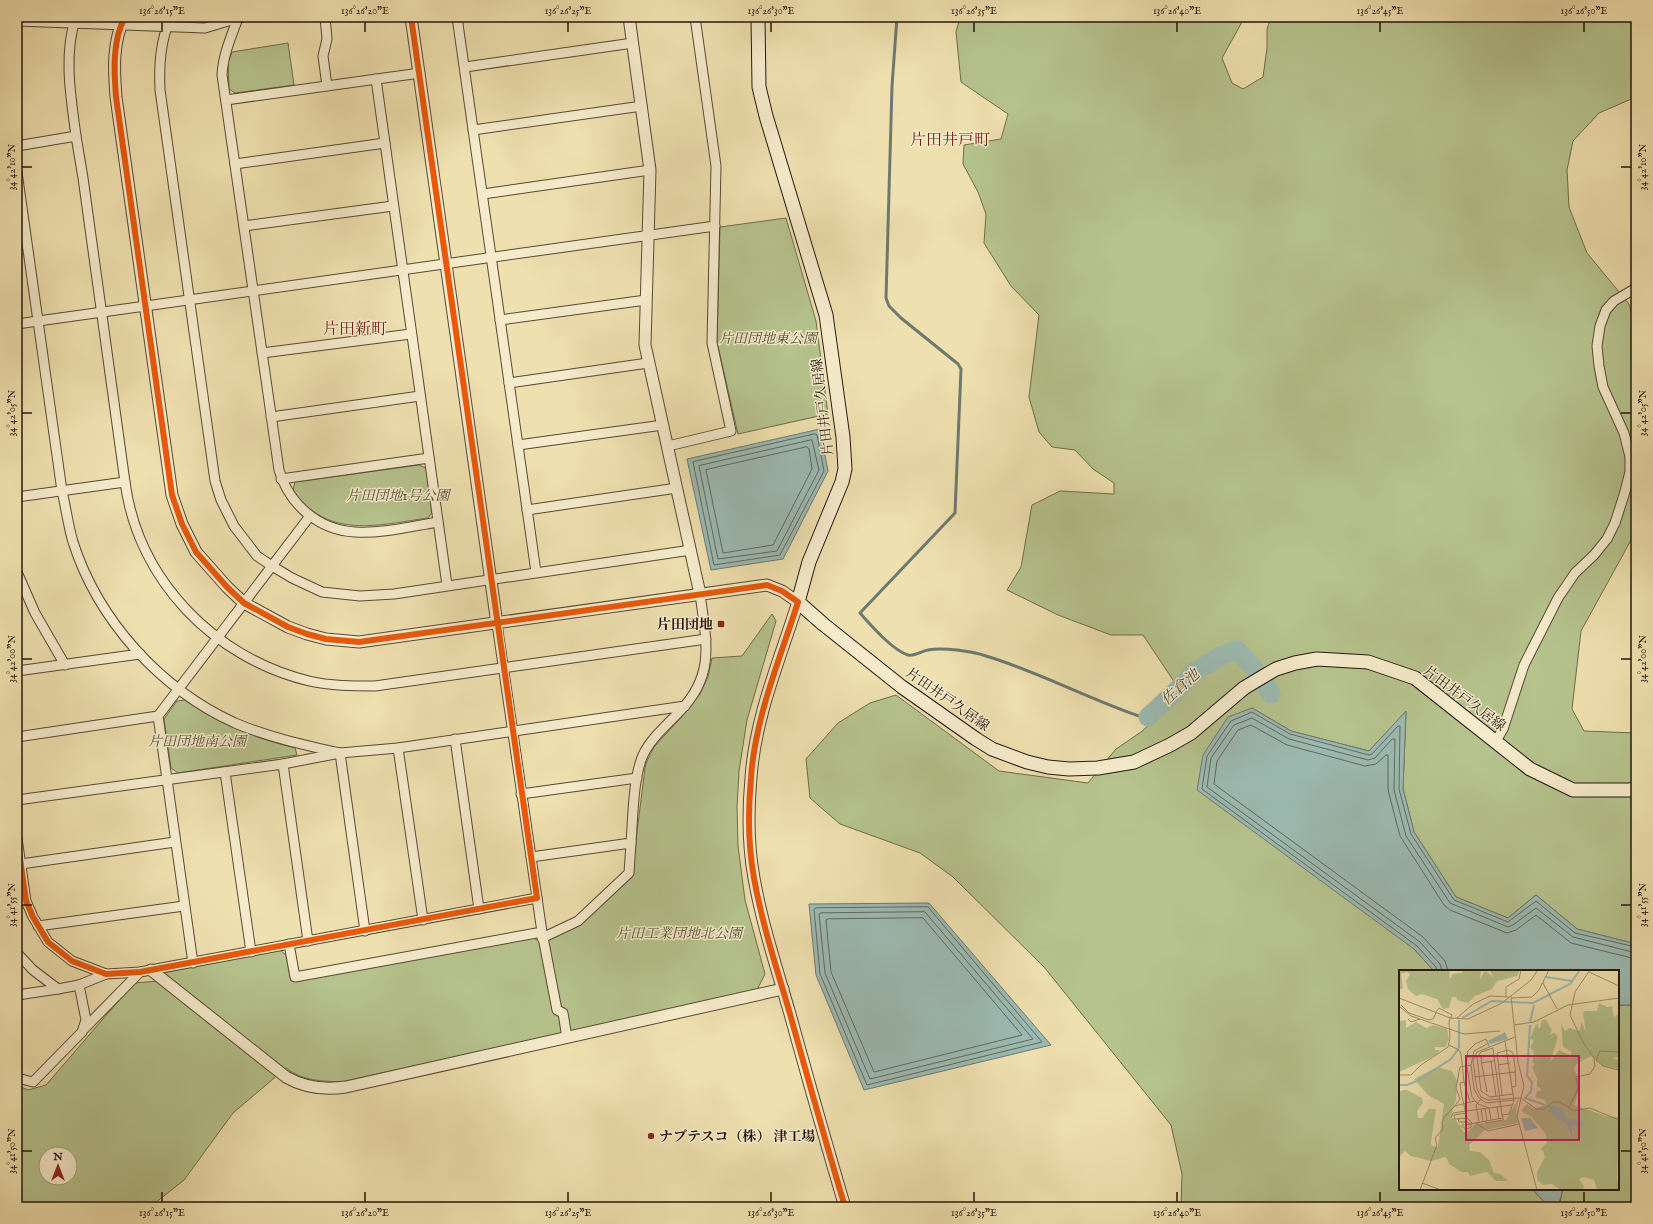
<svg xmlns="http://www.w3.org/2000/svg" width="1653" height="1224" font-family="'IM FELL English','Noto Serif JP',serif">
  <rect width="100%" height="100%" fill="#efe0af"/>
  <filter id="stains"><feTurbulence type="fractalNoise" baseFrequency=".005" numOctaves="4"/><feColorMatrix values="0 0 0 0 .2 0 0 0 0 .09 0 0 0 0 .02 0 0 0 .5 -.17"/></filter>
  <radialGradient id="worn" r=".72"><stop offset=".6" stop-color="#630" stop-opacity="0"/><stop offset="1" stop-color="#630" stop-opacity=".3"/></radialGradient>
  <!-- green -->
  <g fill="#b6c38d" stroke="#6e6c4d" fill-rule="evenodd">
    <polygon points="960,17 1240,17 1242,22 1222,58 1232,83 1243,89 1263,77 1267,48 1267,29 1271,17 1636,17 1636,97 1599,113 1573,141 1567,170 1569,207 1587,253 1629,304 1636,331 1636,531 1581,631 1572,709 1584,731 1636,733 1636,944 1577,929 1536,895 1508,918 1456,897 1414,832 1403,789 1406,712 1369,751 1291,731 1252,708 1414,949 1434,971 1400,971 1400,1189 1532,1189 1549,1207 1181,1207 1182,1174 1171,1125 1044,967 953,877 920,853 840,824 810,798 806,759 838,723 870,703 896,695 999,771 1088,783 1116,749 1141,732 1183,695 1143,635 1111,635 1058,615 1007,590 1021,567 1032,505 1060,491 1114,494 1114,483 1093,469 1075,450 1052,447 1039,432 1029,397 1039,315 1011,286 984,243 986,214 978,192 963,164 964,145 1001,139 1008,114 961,82 956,32"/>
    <polygon points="288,43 294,85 235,93 229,89 228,63 232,52"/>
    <polygon points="786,218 816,321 828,414 738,434 717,342 720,227"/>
    <path d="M 419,465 L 426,468 L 432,512 L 428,518 C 378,525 327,540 293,490 L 295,482 Z"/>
    <path d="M 772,614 L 776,621 L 747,720 L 739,771 L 737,807 L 738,846 L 745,900 L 765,974 L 757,990 L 341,1082 C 321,1081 303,1081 286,1068 L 233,1113 L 184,1180 L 150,1207 L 17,1207 L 17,1085 L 28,1090 L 46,1085 L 134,983 L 171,980 L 162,973 L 280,950 L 286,955 L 291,981 L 532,937 L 537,940 L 553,937 L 581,924 L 633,876 L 635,848 L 645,768 L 647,761 L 654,747 L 687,711 L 700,694 L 708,677 L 712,658 L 742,656 ZM 46,1154 L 70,1154 L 70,1178 L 46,1178 Z"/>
    <path d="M 185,700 C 221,723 254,738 295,748 L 297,755 L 178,773 L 171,768 L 164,719 L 177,701 Z"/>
    <polygon points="1618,1005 1636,1005 1636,1207 1559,1207 1563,1189 1618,1189"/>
  </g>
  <!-- water -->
  <g fill="#9cbbb3" stroke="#6d7971">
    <polygon points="820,429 828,471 783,559 711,570 687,459"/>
    <polygon points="1252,708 1291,731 1369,751 1406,711 1403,789 1414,832 1456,897 1508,918 1536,895 1577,929 1636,944 1636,1005 1618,1005 1618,971 1434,971 1414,949 1197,790 1203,755 1228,717"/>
    <polygon points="929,903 1051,1045 864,1090 816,975 809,904"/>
    <polygon points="1532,1189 1563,1189 1558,1207 1549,1207"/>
  </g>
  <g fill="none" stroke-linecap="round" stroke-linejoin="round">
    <!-- shore -->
    <g stroke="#616860" stroke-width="1">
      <polygon points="815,434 817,435 824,471 780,555 714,565 693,462"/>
      <polygon points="812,440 819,470 777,551 718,559 699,466"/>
      <polygon points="807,447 809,449 812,469 773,545 723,553 706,470"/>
      <polygon points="928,907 1042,1042 867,1085 820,974 814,909 816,908"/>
      <polygon points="925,912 1033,1039 870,1079 825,973 819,914 821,913"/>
      <polygon points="923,918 1022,1035 874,1072 831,972 826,920 828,919"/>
      <polyline points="1437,971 1436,967 1417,946 1202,789 1207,756 1231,721 1252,712 1290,734 1369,755 1372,754 1398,726 1400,726 1399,789 1411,834 1454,900 1508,922 1536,901 1575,933 1636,947"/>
      <polyline points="1442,971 1440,964 1420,942 1207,787 1211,758 1234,725 1252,718 1289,739 1368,760 1375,758 1392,739 1395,739 1394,790 1406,836 1450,903 1508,927 1513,925 1536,908 1573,937 1636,953"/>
      <polyline points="1448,971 1445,961 1423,937 1214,784 1217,761 1238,730 1251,725 1287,745 1365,766 1376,764 1386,755 1388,755 1388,790 1400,836 1444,905 1450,910 1507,933 1516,930 1536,915 1571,943 1636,959"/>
    </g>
    <!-- stream -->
    <path stroke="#6d7971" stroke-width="3" d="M 897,17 L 892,86 L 886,298 L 889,306 L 901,318 L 958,364 L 961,369 L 955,513 L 860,613 C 871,625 892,650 908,655 C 915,657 921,651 928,650 C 942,647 972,651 986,656 C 1040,672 1090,700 1145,718 L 1148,717"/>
    <!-- river -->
    <g stroke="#9cbbb3" stroke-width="19">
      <polyline points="1265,684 1271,694"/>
      <polyline points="1148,717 1175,692 1194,672 1221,656 1237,650 1253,667"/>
    </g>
    <defs>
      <g id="minor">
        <path d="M 171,17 C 160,41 159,65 160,90 L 215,481 L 221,500 L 234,526 L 257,556 L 272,566 L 292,578 L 322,592 L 360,596 L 394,594 L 691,550"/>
        <path d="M 243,17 L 238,18 C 231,37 223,55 222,75 L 279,470 C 289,504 318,530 355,532 C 381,534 412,526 438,522"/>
        <polyline points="325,17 327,39 323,56 327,86"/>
        <polyline points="457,17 536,572"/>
        <polyline points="17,21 205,28 238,18"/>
        <polyline points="465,67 633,43"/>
        <polyline points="376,79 447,585"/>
        <polyline points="226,100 420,73"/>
        <polyline points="473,130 642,106"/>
        <path d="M 76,136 C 71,98 63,54 76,17"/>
        <polyline points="17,146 76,136 83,178 125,482"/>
        <polyline points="235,164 385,143"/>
        <path d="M 17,172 L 62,491 C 66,508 68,525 73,542 C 98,620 160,689 235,723 C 268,737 304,745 340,753"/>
        <polyline points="483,194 650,170"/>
        <polyline points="244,226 393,206"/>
        <polyline points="500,320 646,300"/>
        <polyline points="17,324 715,226"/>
        <polyline points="262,353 411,334"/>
        <polyline points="509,383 648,363"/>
        <polyline points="271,417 420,396"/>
        <polyline points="518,445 663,425"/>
        <polyline points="668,446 731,431 712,343 716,166 695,17"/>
        <polyline points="281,479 429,458"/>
        <path d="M 17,497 L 125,482 C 138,580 214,658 309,681 C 331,686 353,686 375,686 L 706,639"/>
        <polyline points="527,510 677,488"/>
        <polyline points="17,572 35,613 65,665"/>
        <polyline points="17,671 140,654"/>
        <polyline points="17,737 158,716"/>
        <polyline points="455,739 479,909"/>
        <polyline points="1496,741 1503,729 1524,665 1558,598 1575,573 1594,555 1607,539 1615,523 1624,495 1630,472 1630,457 1624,433 1603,387 1599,366 1597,346 1600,326 1606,310 1614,301 1636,288"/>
        <polyline points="398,748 423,920"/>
        <polyline points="340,753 365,931"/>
        <polyline points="283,764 308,941"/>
        <polyline points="225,772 251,952"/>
        <polyline points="521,794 637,778"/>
        <polyline points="17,800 283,764 340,753 398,748 685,706"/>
        <polyline points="17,838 26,901 33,917 48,942 72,961 106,974 140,972 537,898 497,624"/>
        <path d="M 531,857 L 631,843 C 633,817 633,778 643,755 C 651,738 667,725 680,711 C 716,674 706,640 700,594"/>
        <polyline points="21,864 175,842"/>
        <polyline points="38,926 184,906"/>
        <polyline points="542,932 557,1010 563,1013 567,1038"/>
        <polyline points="542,938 578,921 629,873 631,843"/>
        <polyline points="289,944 295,977 542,932 537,898"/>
        <polyline points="17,953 33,970 58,989 79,985 106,974"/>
        <polyline points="193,963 158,716 310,516"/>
        <polyline points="17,995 58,989"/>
        <polyline points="84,1029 140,972"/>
        <polyline points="17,1078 33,1082 82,1032 86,1020 79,985"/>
      </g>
      <g id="tertiary">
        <path d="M 125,17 C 112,41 114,71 116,97 L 172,495 L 182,524 L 196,552 L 227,587 L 244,603 L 288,627 L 307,634 L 326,639 L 359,642 L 767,585 L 782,591 L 798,602 C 780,659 755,717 751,778 C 748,810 748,845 754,878 C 762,924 777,969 790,1014 C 808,1079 826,1143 845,1207"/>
        <polyline points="411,17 497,624"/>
        <polyline points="629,17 650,170 645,345 700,594"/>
        <path d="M 151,970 L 286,1077 C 305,1088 325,1090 346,1087 L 783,989"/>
      </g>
      <polyline id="secondary" points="758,17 759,87 766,116 826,315 843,437 845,469 842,482 809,562 798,602 823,624 902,687 976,739 992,749 1027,762 1048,767 1069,769 1098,768 1134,762 1170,745 1191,733 1244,688 1264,676 1276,669 1295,663 1317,659 1368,662 1415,678 1530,769 1573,790 1630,790 1636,788"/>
    </defs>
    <!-- minor casing -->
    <use href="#minor" stroke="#584836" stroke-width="11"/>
    <!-- tertiary casing -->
    <use href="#tertiary" stroke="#584836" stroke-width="13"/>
    <!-- secondary casing -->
    <use href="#secondary" stroke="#26160d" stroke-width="15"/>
    <!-- minor -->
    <use href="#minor" stroke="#f5ebcb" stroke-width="9"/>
    <!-- tertiary -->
    <use href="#tertiary" stroke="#f5ebcb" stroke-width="11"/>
    <!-- secondary -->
    <use href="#secondary" stroke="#f5ebcb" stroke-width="13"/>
    <defs>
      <g id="cycleway">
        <path d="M 125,17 C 112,41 114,71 116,97 L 172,495 L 182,524 L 196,552 L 227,587 L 244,603 L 288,627 L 307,634 L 326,639 L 359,642 L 767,585 L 782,591 L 798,602 C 780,659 755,717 751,778 C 748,810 748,845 754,878 C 762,924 777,969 790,1014 C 808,1079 826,1143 845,1207"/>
        <polyline points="17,838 26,901 33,917 48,942 72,961 106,974 140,972 537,898 411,17"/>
      </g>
    </defs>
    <!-- cycleway casing -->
    <use href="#cycleway" stroke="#f5ebcb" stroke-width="8"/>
    <!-- cycleway -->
    <use href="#cycleway" stroke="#e8590c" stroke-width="6"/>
  </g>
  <!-- ticks -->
  <path fill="none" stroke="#26160d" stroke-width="1.5" d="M 162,22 L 162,32M 365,22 L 365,32M 568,22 L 568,32M 771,22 L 771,32M 974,22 L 974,32M 1177,22 L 1177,32M 1380,22 L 1380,32M 1584,22 L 1584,32M 22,167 L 32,167M 1621,167 L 1631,167M 22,413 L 32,413M 1621,413 L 1631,413M 22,659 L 32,659M 1621,659 L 1631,659M 22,905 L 32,905M 1621,905 L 1631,905M 22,1151 L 32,1151M 1621,1151 L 1631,1151M 162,1192 L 162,1202M 365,1192 L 365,1202M 568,1192 L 568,1202M 771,1192 L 771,1202M 974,1192 L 974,1202M 1177,1192 L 1177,1202M 1380,1192 L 1380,1202M 1584,1192 L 1584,1202"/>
  <!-- markers -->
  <g fill="#8f2418" stroke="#f5ebcb" stroke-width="1.5">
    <rect x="717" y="620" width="8" height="8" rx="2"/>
    <circle cx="651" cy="1136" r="4"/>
  </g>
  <g text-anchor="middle" stroke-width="3" stroke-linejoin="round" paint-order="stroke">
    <!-- park labels -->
    <g font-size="14" font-style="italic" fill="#514a33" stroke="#f5ebcb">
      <text x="768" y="343">片田団地東公園</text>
      <text x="398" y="500">片田団地1号公園</text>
      <text x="197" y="746">片田団地南公園</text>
      <text x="679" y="938">片田工業団地北公園</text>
    </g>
    <!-- street labels -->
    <g font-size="14" fill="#26160d" stroke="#f5ebcb">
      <text transform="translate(822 407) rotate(-97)" y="5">片田井戸久居線</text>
      <text transform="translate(1465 698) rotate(37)" y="5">片田井戸久居線</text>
      <text transform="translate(948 699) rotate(35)" y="5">片田井戸久居線</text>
    </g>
    <!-- poi labels -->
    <g font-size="14" font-weight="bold" fill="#26160d" stroke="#f5ebcb" text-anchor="end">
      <text x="713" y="629">片田団地</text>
      <text x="659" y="1141" text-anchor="start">ナブテスコ（株） 津工場</text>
    </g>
    <!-- water labels -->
    <g font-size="15" font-style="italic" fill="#4f5047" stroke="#f5ebcb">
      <text transform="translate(1180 687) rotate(-42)" y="5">佐倉池</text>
    </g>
    <!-- quarter labels -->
    <g font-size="16" fill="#7a1f14" stroke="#f5ebcb">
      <text x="950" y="145">片田井戸町</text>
      <text x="355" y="334">片田新町</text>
    </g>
  </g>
  <!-- overview -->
  <g transform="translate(1399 970)">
    <rect width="220" height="220" fill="#efe0af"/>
    <path d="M 0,0 L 50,0 L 51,9 L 54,4 L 63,3 L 64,0 L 82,0 L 81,10 L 86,0 L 94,7 L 91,0 L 121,0 L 118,6 L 98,11 L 93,19 L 76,26 L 69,33 L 58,30 L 57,27 L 53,27 L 50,38 L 44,39 L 38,29 L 23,24 L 17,26 L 9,19 L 7,11 L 11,4 L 8,2 L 2,4 L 4,18 L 0,20 ZM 200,33 L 208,37 L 213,36 L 215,47 L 220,44 L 220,87 L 212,88 L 220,90 L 220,99 L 203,95 L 192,86 L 177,94 L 175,100 L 179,107 L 180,120 L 175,135 L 207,146 L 219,147 L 220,143 L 218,209 L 220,220 L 198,220 L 195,210 L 185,207 L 180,209 L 185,216 L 184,220 L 162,220 L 153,214 L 144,215 L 138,210 L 138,202 L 146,187 L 144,180 L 141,180 L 148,172 L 147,164 L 132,147 L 122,141 L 128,134 L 135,139 L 148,134 L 145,130 L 136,127 L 138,121 L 143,120 L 138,116 L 138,108 L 133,97 L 136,94 L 133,92 L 135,83 L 131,77 L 135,71 L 131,68 L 137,55 L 139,54 L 139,58 L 141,58 L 143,50 L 147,50 L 153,60 L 150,65 L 155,63 L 159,67 L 151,92 L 160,80 L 171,85 L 173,82 L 164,77 L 162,53 L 166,61 L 170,58 L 180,61 L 183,52 L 187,64 L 184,43 L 186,41 L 198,41 ZM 153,135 L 161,138 L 163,136 L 167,148 L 183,155 L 173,157 L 174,163 L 172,167 L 167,154 ZM 7,50 L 7,58 L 17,52 L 27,58 L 34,55 L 48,59 L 50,69 L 46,77 L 36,77 L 36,80 L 41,80 L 37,85 L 0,102 L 0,51 ZM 38,97 L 53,101 L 58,111 L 57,129 L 51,149 L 55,148 L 61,156 L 65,153 L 66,159 L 61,157 L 65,162 L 70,161 L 76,154 L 107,150 L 120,128 L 117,140 L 119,153 L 86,160 L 70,175 L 71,181 L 81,182 L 90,190 L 95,203 L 101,204 L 109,211 L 97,211 L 88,202 L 71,206 L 69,202 L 63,202 L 50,194 L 47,187 L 32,191 L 12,186 L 6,181 L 0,187 L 0,122 L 4,120 L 8,120 L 23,128 L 24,133 L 18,141 L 19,148 L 23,148 L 30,139 L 37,139 L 32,173 L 33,176 L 39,177 L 45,134 L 29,125 L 15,109 Z" fill="#b6c38d" fill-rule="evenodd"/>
    <path d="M 106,62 L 109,69 L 91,74 L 89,71 ZM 153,135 L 161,138 L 163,135 L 167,148 L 185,152 L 185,156 L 173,157 L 174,170 L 167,154 L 149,141 ZM 122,148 L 131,148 L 139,158 L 126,161 Z" fill="#9cbbb3"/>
    <path fill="none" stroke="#9cbbb3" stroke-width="2" d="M 147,7 L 173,11M 63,48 L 93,31 L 134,33 L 171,14 L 181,0M 131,52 L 135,35M 131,55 L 128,106 L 133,112 L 132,121 L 126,128 L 146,135M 0,115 L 8,115 L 18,111 L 52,89 L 60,78 L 60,50"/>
    <path fill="none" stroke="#9f8f6e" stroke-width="1" d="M 190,2 L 220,16M 144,13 L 158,39M 107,26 L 107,17 L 120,9 L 122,0M 112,26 L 119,92 L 125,116 L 122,128 L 137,139 L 145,139 L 154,132 L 161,132 L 175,141 L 191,138 L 220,150M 0,28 L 51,48 L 69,49 L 103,33 L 132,10 L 139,0M 113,28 L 133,27 L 140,20 L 150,0M 2,35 L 10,43 L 30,50 L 34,49 L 37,43M 0,36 L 12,46 L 65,64 L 101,61M 58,48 L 74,34 L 91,26 L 110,27M 9,49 L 12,52 L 21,49M 115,55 L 135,52 L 169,35 L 220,28M 116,67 L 78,82 L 74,91 L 78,119 L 82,127 L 89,130 L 122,128 L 118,146 L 138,220M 50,75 L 60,80 L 62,84 L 65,112 L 61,113 L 62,122 L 68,148 L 73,153M 90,76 L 87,69 L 76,74 L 69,81 L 67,92 L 73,127 L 79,134 L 90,138M 94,78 L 82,82 L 78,88 L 82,121 L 91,127 L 114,124M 94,79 L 103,145M 109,80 L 114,83 L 116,97 L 117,116 L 113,117M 98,86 L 110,85M 67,87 L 83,87M 197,90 L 201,81 L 220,82M 197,90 L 204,96 L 220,100M 92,92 L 97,126M 82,93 L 95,91M 72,95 L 75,81 L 88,74M 99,95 L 111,93M 0,105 L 12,105 L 22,95 L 49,77 L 51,68 L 50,51 L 53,45 L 40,38 L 37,42M 75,107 L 116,102M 65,112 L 71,132M 75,119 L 79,127 L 87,133 L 115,130M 88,122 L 82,90 L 83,87 L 94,85M 103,125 L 98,83 L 109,80M 55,137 L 61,129 L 57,118 L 61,97 L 72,95 L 75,119M 98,137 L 100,149M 170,137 L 179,119 L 177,107 L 191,104 L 196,96 L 195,88 L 184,72 L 171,45 L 176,22 L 191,0M 90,138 L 92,150M 82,139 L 84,152M 86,139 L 88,151M 67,141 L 113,135M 68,143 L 55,145 L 56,149 L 68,148M 52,148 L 54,143 L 67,141M 59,149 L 60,152 L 68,152 L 71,154 L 104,148 L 103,145 L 110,144 L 115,131 L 106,71M 86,151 L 87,153 L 104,150 L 104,148M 80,152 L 77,135 L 82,129M 77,153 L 89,161 L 120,154M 71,154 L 67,155 L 66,160 L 72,157 L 72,154M 23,213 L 42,220M 21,220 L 38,175 L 36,168 L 44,159 L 43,152 L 46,146 L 56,136 L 76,131"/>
    <path fill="#c2185b" fill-opacity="0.15" stroke="#c2185b" stroke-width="2" d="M 67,86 L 180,86 L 180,170 L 67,170 Z"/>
    <rect width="220" height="220" fill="none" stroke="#26160d" stroke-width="2"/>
  </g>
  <!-- margin -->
  <rect width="1653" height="1224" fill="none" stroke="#efe0af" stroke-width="44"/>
  <!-- north arrow -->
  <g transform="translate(58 1166)"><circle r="19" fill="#f5ebcb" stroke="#a2967f"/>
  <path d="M0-3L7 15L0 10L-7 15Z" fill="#8f2418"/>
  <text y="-6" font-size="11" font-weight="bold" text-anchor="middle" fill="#26160d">N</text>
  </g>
  <rect x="22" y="22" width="1609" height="1180" fill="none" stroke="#26160d" stroke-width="1.5"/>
  <g font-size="10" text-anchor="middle" fill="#26160d">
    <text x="162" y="14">136°26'15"E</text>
    <text x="365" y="14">136°26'20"E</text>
    <text x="568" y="14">136°26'25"E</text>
    <text x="771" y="14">136°26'30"E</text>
    <text x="974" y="14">136°26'35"E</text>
    <text x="1177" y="14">136°26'40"E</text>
    <text x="1380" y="14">136°26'45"E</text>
    <text x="1584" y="14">136°26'50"E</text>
    <text transform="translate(11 167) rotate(-90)" y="4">34°42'10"N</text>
    <text transform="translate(1642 167) rotate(-90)" y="4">34°42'10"N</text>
    <text transform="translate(11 413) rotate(-90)" y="4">34°42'05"N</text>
    <text transform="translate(1642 413) rotate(-90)" y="4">34°42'05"N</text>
    <text transform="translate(11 659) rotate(-90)" y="4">34°42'00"N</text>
    <text transform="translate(1642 659) rotate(-90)" y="4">34°42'00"N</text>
    <text transform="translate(11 905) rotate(-90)" y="4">34°41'55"N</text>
    <text transform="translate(1642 905) rotate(-90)" y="4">34°41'55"N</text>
    <text transform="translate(11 1151) rotate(-90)" y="4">34°41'50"N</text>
    <text transform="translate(1642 1151) rotate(-90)" y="4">34°41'50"N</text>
    <text x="162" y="1216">136°26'15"E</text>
    <text x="365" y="1216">136°26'20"E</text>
    <text x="568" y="1216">136°26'25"E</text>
    <text x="771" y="1216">136°26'30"E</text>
    <text x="974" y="1216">136°26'35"E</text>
    <text x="1177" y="1216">136°26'40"E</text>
    <text x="1380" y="1216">136°26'45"E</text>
    <text x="1584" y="1216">136°26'50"E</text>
  </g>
  <rect width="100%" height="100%" filter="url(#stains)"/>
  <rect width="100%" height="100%" fill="url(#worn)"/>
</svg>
